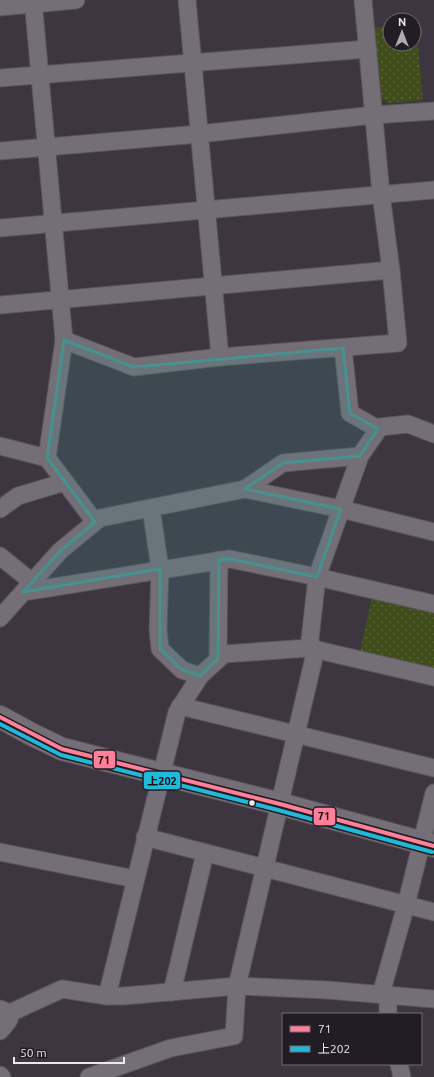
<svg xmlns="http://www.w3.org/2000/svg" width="434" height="1077" font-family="Ubuntu,'Noto Sans JP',sans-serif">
  <defs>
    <pattern id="grass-dots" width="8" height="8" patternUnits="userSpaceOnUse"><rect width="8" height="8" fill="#404c1a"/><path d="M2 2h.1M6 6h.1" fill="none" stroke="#5c663c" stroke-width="1.8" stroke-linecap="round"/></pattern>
  </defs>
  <rect width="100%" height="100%" fill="#3d3640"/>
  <!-- grass -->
  <g fill="url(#grass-dots)">
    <polygon points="414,24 416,24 423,100 388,103 379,96 372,28 390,26 390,44 414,44"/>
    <polygon points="372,596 434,609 434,669 360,652"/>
  </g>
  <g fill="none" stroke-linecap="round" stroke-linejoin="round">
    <defs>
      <g id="street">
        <polyline points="33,0 64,340 47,458 95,522"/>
        <polyline points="187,0 220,357"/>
        <polyline points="0,7 76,0"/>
        <polyline points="0,78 368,49"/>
        <polyline points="0,151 199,134 374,115 434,111"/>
        <polyline points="0,228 434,190"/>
        <polyline points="0,305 391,270"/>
        <polyline points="64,340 134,367 220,357 398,343 391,270 381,194 363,0"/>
        <polyline points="343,348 350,413 378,429"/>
        <polyline points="0,446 47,458"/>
        <polyline points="245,489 283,463 360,456"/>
        <polyline points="151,508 160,569 158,630 160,649 182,670 200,676"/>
        <polyline points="0,509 18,496 65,482"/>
        <polyline points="0,556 32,582"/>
        <polyline points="23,592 230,559 317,577 434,604"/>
        <polyline points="0,618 60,551 100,518 245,489 341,509 434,532"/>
        <polyline points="309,648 317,577 360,456 380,427 408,424 434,434"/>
        <polyline points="218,659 219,560"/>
        <polyline points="180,706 434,768"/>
        <polyline points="145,837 434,912"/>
        <polyline points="0,852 135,879"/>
        <polyline points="172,992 205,853"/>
        <polyline points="381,994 406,905 434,793"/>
        <polyline points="388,995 388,1014"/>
        <polyline points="107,996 177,712 200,676 224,654 309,648 434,677"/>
        <polyline points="0,1009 10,1013 62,989 107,996 124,996 237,986 327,990 434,999"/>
        <polyline points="0,1031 9,1020 10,1013"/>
        <polyline points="399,1064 402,1077"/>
        <polyline points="0,1075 2,1077"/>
        <polyline points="89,1077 171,1048 234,1036 237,986 316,649"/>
      </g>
      <polyline id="secondary" points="0,717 31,734 62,749 280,804 434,846"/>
    </defs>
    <!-- street casing -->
    <use href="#street" stroke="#59535b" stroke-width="19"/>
    <!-- secondary casing -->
    <use href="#secondary" stroke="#59535b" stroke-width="24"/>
    <!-- street -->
    <use href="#street" stroke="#746f76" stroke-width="17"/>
    <!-- secondary -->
    <use href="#secondary" stroke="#746f76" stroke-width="22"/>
    <defs>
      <polyline id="bus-1" points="0,717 62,749 280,804 434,846"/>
      <polyline id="bus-2" points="0,724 61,755 278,810 432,852"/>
    </defs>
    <!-- bus-1 casing -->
    <use href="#bus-1" stroke="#221d24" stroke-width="7"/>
    <!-- bus-2 casing -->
    <use href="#bus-2" stroke="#221d24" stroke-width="7"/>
    <!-- bus-1 -->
    <use href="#bus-1" stroke="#ff8098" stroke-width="4"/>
    <!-- bus-2 -->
    <use href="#bus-2" stroke="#20b9da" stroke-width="4"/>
  </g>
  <!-- marked area -->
  <path fill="#47928f" fill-opacity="0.2" stroke="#47928f" stroke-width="3" stroke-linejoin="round" d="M 64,340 L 134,367 L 343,348 L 350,413 L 378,429 L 360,456 L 283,463 L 245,489 L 341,509 L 317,577 L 230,559 L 219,560 L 218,659 L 200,676 L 182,670 L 160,649 L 160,569 L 23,592 L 60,551 L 95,522 L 47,458 Z"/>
  <!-- markers -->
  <circle fill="#eee6f1" stroke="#221d24" stroke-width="1.5" cx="252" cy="803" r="3.5"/>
  <g stroke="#221d24" stroke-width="1.5">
    <rect x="93" y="750" width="23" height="19" rx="4" fill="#ff8098"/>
    <rect x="143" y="771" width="38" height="19" rx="4" fill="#20b9da"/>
    <rect x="313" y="807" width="23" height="19" rx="4" fill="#ff8098"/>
  </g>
  <g font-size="11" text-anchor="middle" font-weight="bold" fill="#111">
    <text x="104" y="764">71</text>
    <text x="162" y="785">上202</text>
    <text x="324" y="820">71</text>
  </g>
  <!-- legend -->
  <rect x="282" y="1013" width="140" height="52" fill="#221d24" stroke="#746d76"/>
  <rect x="290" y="1026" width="20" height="6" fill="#ff8098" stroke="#746d76"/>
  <text x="318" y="1033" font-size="12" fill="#eee6f1">71</text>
  <rect x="290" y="1046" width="20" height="6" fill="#20b9da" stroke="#746d76"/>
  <text x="318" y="1053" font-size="12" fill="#eee6f1">上202</text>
  <!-- north arrow -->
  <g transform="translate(402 32)"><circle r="19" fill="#221d24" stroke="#746d76"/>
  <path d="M0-3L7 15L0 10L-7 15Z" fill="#b0a8b3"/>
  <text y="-6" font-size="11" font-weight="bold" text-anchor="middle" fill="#eee6f1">N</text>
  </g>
  <!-- scale -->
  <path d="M14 1057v6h110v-6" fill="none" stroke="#eee6f1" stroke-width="2"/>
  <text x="20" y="1057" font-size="12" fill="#eee6f1" stroke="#221d24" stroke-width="3" paint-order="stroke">50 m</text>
</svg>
